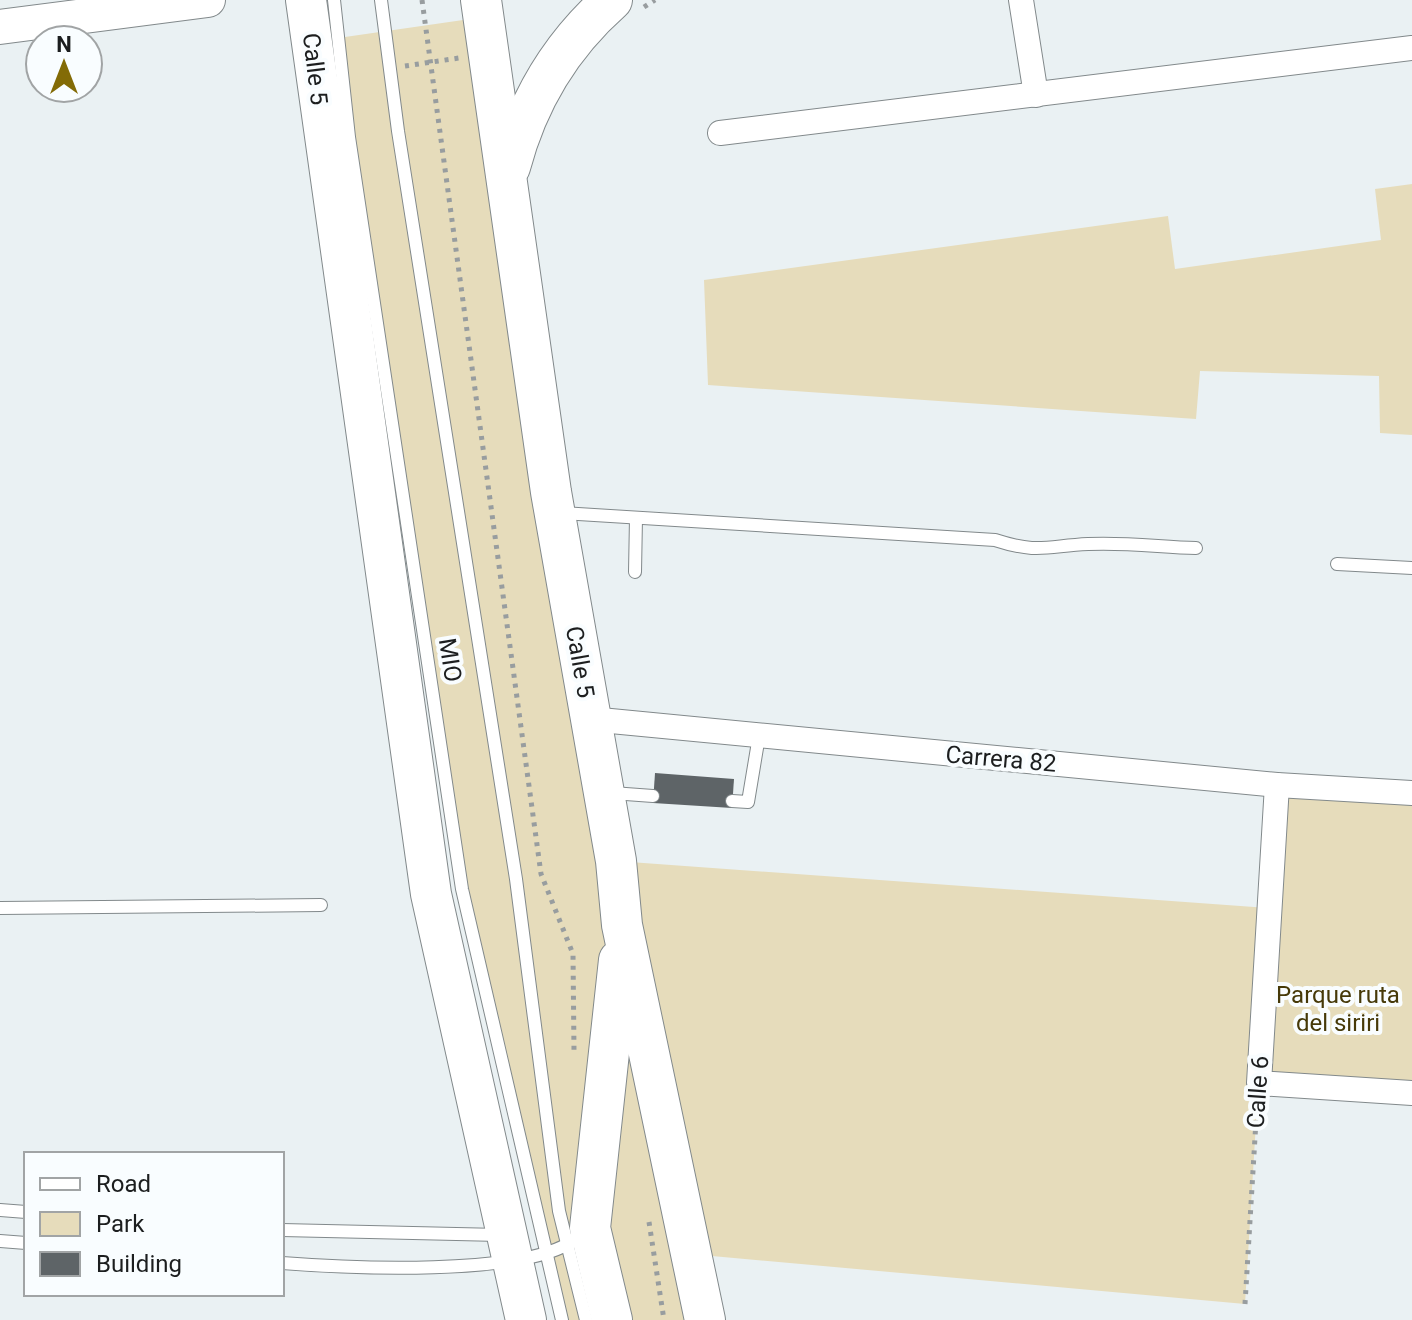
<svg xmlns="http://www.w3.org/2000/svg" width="1412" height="1320" font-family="Roboto,sans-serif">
  <rect width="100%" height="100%" fill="#eaf1f3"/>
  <!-- green -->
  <g fill="#e6dcbb">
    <polygon points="484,17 616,861 1268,908 1277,785 1412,793 1412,1093 1258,1090 1245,1304 690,1254 705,1320 562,1320 462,889 338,38"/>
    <polygon points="1412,184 1412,435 1380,433 1379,376 1200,371 1196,419 708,385 704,280 1168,216 1175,269 1381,240 1375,189"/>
  </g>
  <!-- building -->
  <polygon fill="#5e6467" points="655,773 734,779 732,808 653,803"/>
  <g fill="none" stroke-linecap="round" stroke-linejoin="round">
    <defs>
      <g id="lane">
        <polyline points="334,0 349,137 462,889 562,1320"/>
        <polyline points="381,0 398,131 516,879 559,1211 586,1320"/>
        <path d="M 562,513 L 995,540 C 1038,554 1047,546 1088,544 C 1124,542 1161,547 1196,548"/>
        <polyline points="1337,564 1412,568"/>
        <polyline points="635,572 636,518"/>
        <polyline points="612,793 653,796"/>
        <polyline points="732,801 748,802 759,736"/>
        <polyline points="0,908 321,905"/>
        <polyline points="0,1210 26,1212"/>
        <polyline points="282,1230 500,1235"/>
        <polyline points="0,1241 26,1243"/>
        <path d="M 282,1263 C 347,1268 524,1277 574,1240"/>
      </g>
      <g id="street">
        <polyline points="1021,0 1036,95"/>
        <polyline points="720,133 1412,48"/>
        <polyline points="590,719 1277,785 1412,793"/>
        <polyline points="1277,785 1259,1083 1412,1093"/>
      </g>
      <polyline id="secondary" points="0,27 208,0"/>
      <g id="primary">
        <polyline points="306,0 431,894 526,1320"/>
        <polyline points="481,0 551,492 616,861 622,925 705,1320"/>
        <path d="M 510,167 C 527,102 561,45 612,0"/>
        <polyline points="612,1320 590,1228 619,960"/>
      </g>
    </defs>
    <!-- lane casing -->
    <use href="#lane" stroke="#82898b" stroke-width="14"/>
    <!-- street casing -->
    <use href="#street" stroke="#82898b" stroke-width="26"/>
    <!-- secondary casing -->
    <use href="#secondary" stroke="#82898b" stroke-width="36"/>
    <!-- primary casing -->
    <use href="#primary" stroke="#82898b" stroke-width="42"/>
    <!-- path -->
    <g stroke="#989d9f" stroke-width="5" stroke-dasharray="4 6" stroke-linecap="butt">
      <polyline points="422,0 541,874 573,954 574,1050"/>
      <polyline points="644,7 655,0"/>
      <polyline points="405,66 459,58"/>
      <polyline points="649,1222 664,1320"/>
      <polyline points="1245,1304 1257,1104"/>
    </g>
    <!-- lane -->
    <use href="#lane" stroke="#fff" stroke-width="12"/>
    <!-- street -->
    <use href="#street" stroke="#fff" stroke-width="24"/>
    <!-- secondary -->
    <use href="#secondary" stroke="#fff" stroke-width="34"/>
    <!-- primary -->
    <use href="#primary" stroke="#fff" stroke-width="40"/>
  </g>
  <g text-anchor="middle" stroke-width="8" stroke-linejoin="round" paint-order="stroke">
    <!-- street labels -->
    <g font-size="24" fill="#1c1e1f" stroke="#f9fdff">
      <text transform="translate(315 69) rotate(83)" y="8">Calle 5</text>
      <text transform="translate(450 660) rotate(81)" y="8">MIO</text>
      <text transform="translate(580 662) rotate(80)" y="8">Calle 5</text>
      <text transform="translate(1001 759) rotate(5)" y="8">Carrera 82</text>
      <text transform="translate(1258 1092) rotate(-86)" y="8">Calle 6</text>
    </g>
    <!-- park labels -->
    <g font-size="24" fill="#463908" stroke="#f9fdff">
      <text x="1338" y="1003">Parque ruta<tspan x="1338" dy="28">del siriri</tspan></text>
    </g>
  </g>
  <!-- legend -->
  <rect x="24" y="1152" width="260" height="144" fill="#f9fdff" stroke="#a1a4a5" stroke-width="2"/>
  <rect x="40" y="1178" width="40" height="12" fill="#ffffff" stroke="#a1a4a5" stroke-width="2"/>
  <text x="96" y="1192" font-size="24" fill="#1c1e1f">Road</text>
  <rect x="40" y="1212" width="40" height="24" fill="#e6dcbb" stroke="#a1a4a5" stroke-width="2"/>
  <text x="96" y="1232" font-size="24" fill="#1c1e1f">Park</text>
  <rect x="40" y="1252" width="40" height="24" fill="#5e6467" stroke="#a1a4a5" stroke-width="2"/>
  <text x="96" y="1272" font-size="24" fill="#1c1e1f">Building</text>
  <!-- north arrow -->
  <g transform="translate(64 64)"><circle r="38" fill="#f9fdff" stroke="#a1a4a5" stroke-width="2"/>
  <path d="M0-6L14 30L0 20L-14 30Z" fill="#836b06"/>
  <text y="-12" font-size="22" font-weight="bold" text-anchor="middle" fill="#1c1e1f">N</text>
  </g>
</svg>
